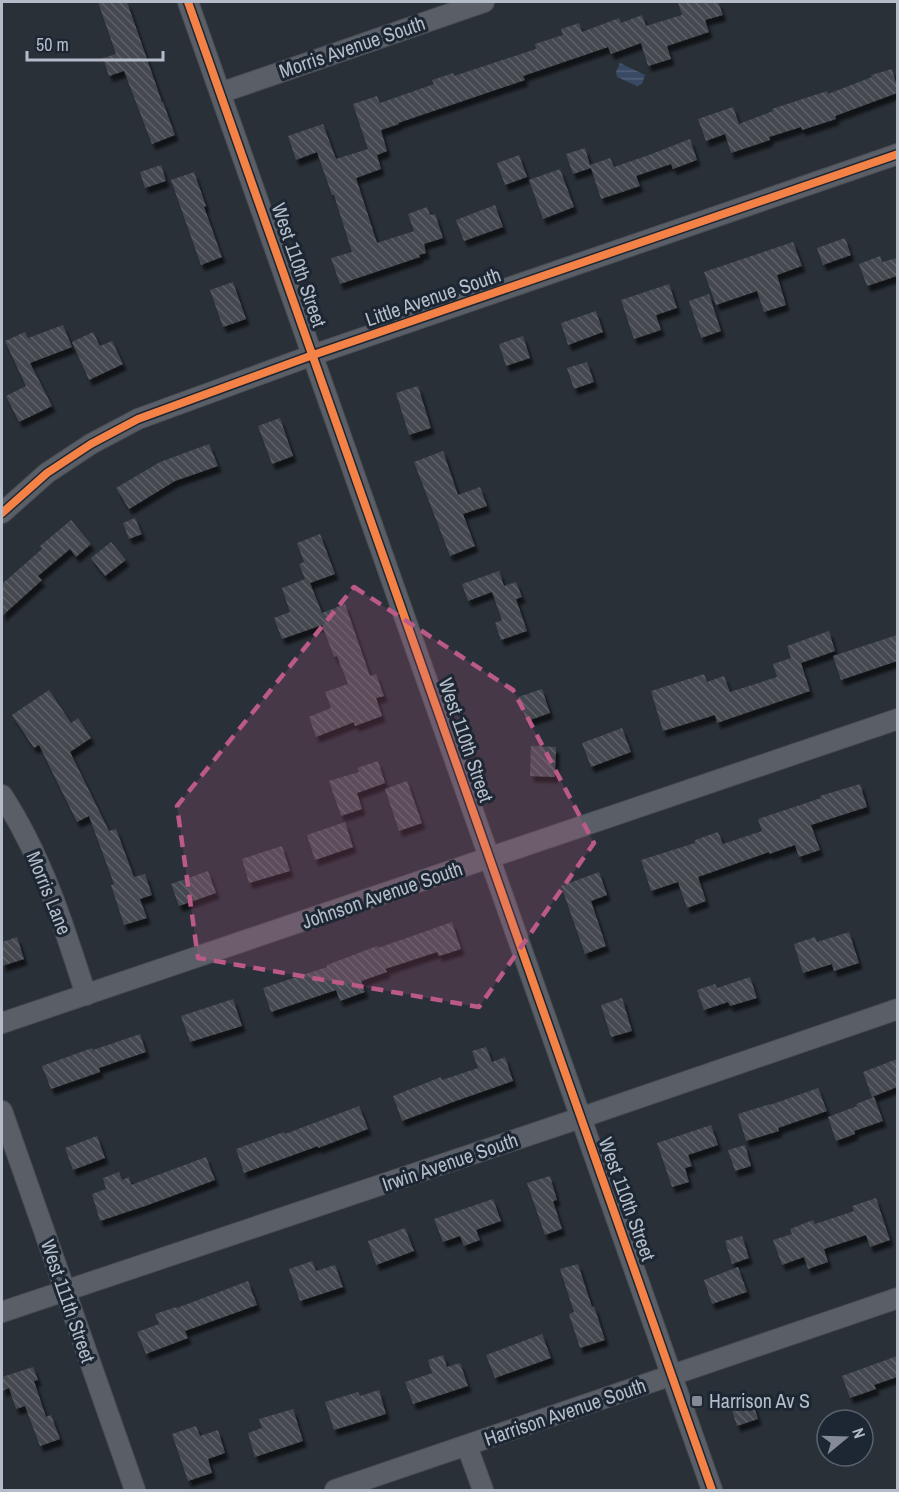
<svg xmlns="http://www.w3.org/2000/svg" width="899" height="1492" font-family="'Archivo Narrow',sans-serif">
  <defs>
    <pattern id="water-rules" width="6" height="5" patternUnits="userSpaceOnUse" patternTransform="scale(1.5)"><rect width="6" height="5" fill="#384963"/><path d="M0 2.5h6" fill="none" stroke="#526178"/></pattern>
    <pattern id="building-back-hatch" width="6" height="6" patternUnits="userSpaceOnUse" patternTransform="scale(1.5)"><rect width="6" height="6" fill="#444950"/><path d="M-1 5l2 2M0 0l6 6M5-1l2 2" fill="none" stroke="#5d6168"/></pattern>
    <filter id="shadow"><feDropShadow dx="3.5" dy="6" stdDeviation="1.5" flood-color="#0009"/></filter>
  </defs>
  <rect width="100%" height="100%" fill="#2a3038"/>
  <!-- water -->
  <polygon fill="url(#water-rules)" points="620,63 645,75 642,84 637,86 617,77 616,72"/>
  <!-- building -->
  <g fill="url(#building-back-hatch)" filter="url(#shadow)">
    <polygon points="98,2 127,2 162,102 163,102 175,135 152,144 124,71 109,76 103,58 116,54"/>
    <polygon points="678,2 718,2 723,15 705,20 709,32 667,46 671,59 648,66 641,43 611,54 608,47 523,76 525,80 398,123 399,124 381,130 387,151 377,155 381,169 356,178 377,243 414,231 408,214 427,207 430,215 435,214 443,238 424,244 426,253 419,255 420,257 340,284 331,258 352,252 334,195 332,195 317,152 296,160 288,136 323,124 336,159 368,149 353,104 377,96 380,103 434,84 432,80 453,73 454,76 536,49 535,44 563,35 561,29 579,23 582,32 619,18 621,23 642,15 646,26 682,15"/>
    <polygon points="892,69 897,87 897,93 835,116 836,119 802,130 801,127 769,137 770,140 731,153 725,134 706,141 698,119 733,107 739,124 773,111 772,109 827,91 828,94 872,77 871,75"/>
    <polygon points="690,139 697,160 673,169 671,164 636,176 640,186 601,199 591,168 573,174 566,154 585,148 590,165 610,158 614,167 649,155"/>
    <polygon points="519,155 527,177 505,185 497,163"/>
    <polygon points="161,165 166,181 145,188 140,172"/>
    <polygon points="560,169 574,207 543,219 529,180"/>
    <polygon points="194,172 206,206 204,207 222,257 201,265 171,180"/>
    <polygon points="495,205 503,227 464,241 456,220"/>
    <polygon points="845,238 851,255 823,265 817,248"/>
    <polygon points="793,242 802,266 777,275 786,305 764,312 757,291 716,305 704,272"/>
    <polygon points="880,256 882,262 897,258 897,276 867,286 859,264"/>
    <polygon points="233,282 246,319 223,327 210,290"/>
    <polygon points="669,284 677,308 656,315 661,330 634,339 621,300"/>
    <polygon points="709,294 721,331 701,338 689,301"/>
    <polygon points="596,311 603,332 568,345 561,323"/>
    <polygon points="63,325 72,347 30,363 52,406 19,422 6,396 26,386 5,341 25,332 28,338"/>
    <polygon points="93,332 100,346 112,341 123,364 89,380 72,342"/>
    <polygon points="523,336 530,358 506,366 499,344"/>
    <polygon points="587,362 594,382 574,389 567,368"/>
    <polygon points="418,386 431,428 409,435 396,393"/>
    <polygon points="280,418 293,456 272,464 258,426"/>
    <polygon points="209,444 218,466 175,481 129,509 116,488 160,462"/>
    <polygon points="443,451 458,495 480,487 487,506 463,514 475,546 450,556 414,462"/>
    <polygon points="135,518 142,534 129,539 123,523"/>
    <polygon points="71,520 91,544 76,557 70,549 38,576 42,580 2,616 2,584 42,549 40,546"/>
    <polygon points="320,534 335,574 310,583 322,613 345,604 370,676 376,674 384,696 376,698 382,716 355,726 354,722 316,737 309,717 331,708 325,692 348,684 337,656 334,657 322,625 282,639 274,618 290,612 282,588 305,579 299,564 304,562 297,543"/>
    <polygon points="111,542 126,560 105,576 91,558"/>
    <polygon points="499,571 504,586 516,582 522,597 516,599 527,631 501,640 495,623 502,620 492,592 468,601 462,584"/>
    <polygon points="829,631 835,651 801,663 810,691 717,723 715,715 663,731 651,691 704,674 707,682 724,676 730,692 777,677 773,664 791,658 787,646"/>
    <polygon points="897,635 897,661 841,680 833,656"/>
    <polygon points="542,689 550,713 527,721 518,697"/>
    <polygon points="49,690 71,723 78,718 91,738 70,752 109,831 116,829 134,877 145,874 152,895 140,899 147,918 124,925 111,885 114,884 89,816 77,822 39,745 34,748 12,715"/>
    <polygon points="622,728 631,752 591,767 582,743"/>
    <polygon points="531,746 556,747 555,777 530,776"/>
    <polygon points="378,761 385,783 357,793 362,809 341,816 329,781 359,772 357,768"/>
    <polygon points="407,781 422,823 399,831 385,789"/>
    <polygon points="860,784 867,807 811,825 820,850 799,857 795,845 769,854 769,852 698,877 706,901 687,908 678,882 651,891 641,860 695,843 695,840 718,832 723,844 762,831 758,819 821,798 820,796"/>
    <polygon points="345,822 353,847 315,860 307,835"/>
    <polygon points="282,846 290,871 249,883 242,859"/>
    <polygon points="208,871 216,893 179,906 171,884"/>
    <polygon points="599,872 607,895 591,901 606,946 585,954 561,886"/>
    <polygon points="452,922 461,949 439,956 437,952 385,969 387,972 361,981 365,992 340,1001 336,990 271,1012 263,988 327,967 327,965 377,946 378,948"/>
    <polygon points="849,932 859,963 834,971 832,964 803,973 794,944 815,937 817,942"/>
    <polygon points="17,937 24,959 2,966 2,942"/>
    <polygon points="750,977 757,998 730,1006 728,1002 704,1010 697,990 715,984 717,988"/>
    <polygon points="622,998 632,1031 611,1037 601,1005"/>
    <polygon points="233,999 242,1026 190,1042 181,1016"/>
    <polygon points="140,1034 146,1052 99,1068 100,1072 51,1089 42,1066 92,1048 93,1050"/>
    <polygon points="486,1047 492,1062 505,1057 513,1081 453,1102 402,1121 393,1096 441,1077 442,1080 478,1068 472,1051"/>
    <polygon points="897,1059 897,1087 872,1097 863,1072"/>
    <polygon points="818,1088 827,1111 778,1128 779,1131 746,1141 738,1114 770,1104 770,1105"/>
    <polygon points="874,1097 883,1121 854,1131 855,1134 836,1141 828,1117 857,1106 856,1104"/>
    <polygon points="359,1106 368,1129 318,1148 318,1146 244,1173 236,1149 284,1132 285,1134"/>
    <polygon points="711,1125 718,1145 688,1155 692,1166 685,1168 689,1182 672,1187 657,1143"/>
    <polygon points="97,1136 105,1158 73,1170 65,1148"/>
    <polygon points="745,1145 751,1166 735,1171 728,1150"/>
    <polygon points="206,1157 215,1180 148,1205 100,1221 92,1194 106,1189 103,1178 119,1172 122,1180 129,1177 131,1185"/>
    <polygon points="550,1176 557,1200 553,1201 562,1229 545,1235 527,1183"/>
    <polygon points="876,1198 890,1240 870,1247 866,1235 824,1249 828,1262 808,1269 804,1257 782,1265 773,1240 792,1234 790,1229 813,1220 815,1224 854,1211 852,1206"/>
    <polygon points="493,1199 501,1221 476,1230 480,1240 464,1246 460,1236 443,1242 434,1219"/>
    <polygon points="405,1228 414,1251 376,1265 368,1241"/>
    <polygon points="742,1236 749,1258 732,1264 725,1241"/>
    <polygon points="312,1261 316,1271 335,1265 343,1287 300,1301 289,1269"/>
    <polygon points="578,1264 592,1307 594,1306 605,1340 580,1348 569,1314 574,1312 560,1269"/>
    <polygon points="738,1267 747,1292 712,1304 704,1280"/>
    <polygon points="248,1281 257,1305 185,1331 188,1338 146,1354 137,1332 159,1324 155,1314 176,1307 177,1308"/>
    <polygon points="542,1334 551,1358 495,1378 486,1355"/>
    <polygon points="443,1355 447,1367 460,1363 468,1386 413,1404 405,1382 432,1373 428,1360"/>
    <polygon points="897,1356 897,1377 874,1385 876,1389 850,1398 842,1376"/>
    <polygon points="33,1367 38,1380 34,1381 46,1417 51,1415 60,1439 40,1446 25,1406 16,1409 9,1388 2,1391 2,1377"/>
    <polygon points="379,1390 386,1414 334,1430 325,1402 358,1392 360,1396"/>
    <polygon points="750,1394 758,1419 737,1426 729,1401"/>
    <polygon points="293,1409 303,1441 255,1457 248,1433 262,1428 259,1419"/>
    <polygon points="196,1426 200,1436 218,1430 225,1453 208,1459 212,1473 188,1481 172,1434"/>
  </g>
  <g fill="none" stroke-linecap="round" stroke-linejoin="round">
    <defs>
      <g id="minor">
        <polyline points="188,2 712,1490"/>
        <polyline points="220,93 484,2"/>
        <polyline points="2,513 47,473 91,444 138,419 313,355 898,154"/>
        <path d="M 2,795 C 42,856 64,926 86,995"/>
        <polyline points="2,1023 898,719"/>
        <polyline points="2,1111 135,1490"/>
        <polyline points="2,1312 580,1118 898,1009"/>
        <polyline points="467,1446 483,1490"/>
        <polyline points="335,1490 898,1298"/>
      </g>
    </defs>
    <!-- minor casing -->
    <use href="#minor" stroke="#484c53" stroke-width="22"/>
    <!-- minor -->
    <use href="#minor" stroke="#5a5e66" stroke-width="20"/>
    <defs>
      <g id="cycleway">
        <polyline points="188,2 712,1490"/>
        <polyline points="2,513 47,473 91,444 138,419 313,355 898,154"/>
      </g>
    </defs>
    <!-- cycleway casing -->
    <use href="#cycleway" stroke="#1d2633" stroke-width="11"/>
    <!-- cycleway -->
    <use href="#cycleway" stroke="#f48246" stroke-width="8"/>
  </g>
  <!-- marked area -->
  <path fill="#bc5a87" fill-opacity="0.2" stroke="#bc5a87" stroke-width="4.5" stroke-dasharray="12 8" stroke-linejoin="round" d="M 354,587 L 513,690 L 594,843 L 479,1007 L 198,958 L 177,806 Z"/>
  <!-- markers -->
  <rect fill="#848b96" stroke="#1d2633" stroke-width="2" x="691" y="1395" width="12" height="12" rx="3"/>
  <g text-anchor="middle" stroke-width="6" stroke-linejoin="round" paint-order="stroke">
    <!-- street labels -->
    <g font-size="20" fill="#b4bcc9" stroke="#1d2633">
      <text transform="translate(352 47) rotate(-19)" y="7">Morris Avenue South</text>
      <text transform="translate(299 265) rotate(71)" y="7">West 110th Street</text>
      <text transform="translate(433 297) rotate(-19)" y="7">Little Avenue South</text>
      <text transform="translate(466 740) rotate(71)" y="7">West 110th Street</text>
      <text transform="translate(49 893) rotate(68)" y="7">Morris Lane</text>
      <text transform="translate(382 895) rotate(-19)" y="7">Johnson Avenue South</text>
      <text transform="translate(450 1162) rotate(-19)" y="7">Irwin Avenue South</text>
      <text transform="translate(627 1199) rotate(70)" y="7">West 110th Street</text>
      <text transform="translate(68 1301) rotate(71)" y="7">West 111th Street</text>
      <text transform="translate(565 1412) rotate(-19)" y="7">Harrison Avenue South</text>
    </g>
    <!-- poi labels -->
    <g font-size="20" fill="#b4bcc9" stroke="#1d2633" text-anchor="start">
      <text x="709" y="1408">Harrison Av S</text>
    </g>
  </g>
  <!-- border -->
  <rect width="899" height="1492" fill="none" stroke="#b4bcc9" stroke-width="6"/>
  <!-- north arrow -->
  <g transform="translate(845 1438) rotate(71)"><circle r="28" fill="#1d2633" stroke="#59626f" stroke-width="1.5"/>
  <path d="M0-4.5L10 22L0 15L-10 22Z" fill="#848b96"/>
  <text y="-9" font-size="16" font-weight="bold" text-anchor="middle" fill="#b4bcc9">N</text>
  </g>
  <!-- scale -->
  <path d="M27 51v9h136v-9" fill="none" stroke="#b4bcc9" stroke-width="3"/>
  <text x="36" y="51" font-size="18" fill="#b4bcc9" stroke="#1d2633" stroke-width="4.5" paint-order="stroke">50 m</text>
</svg>
